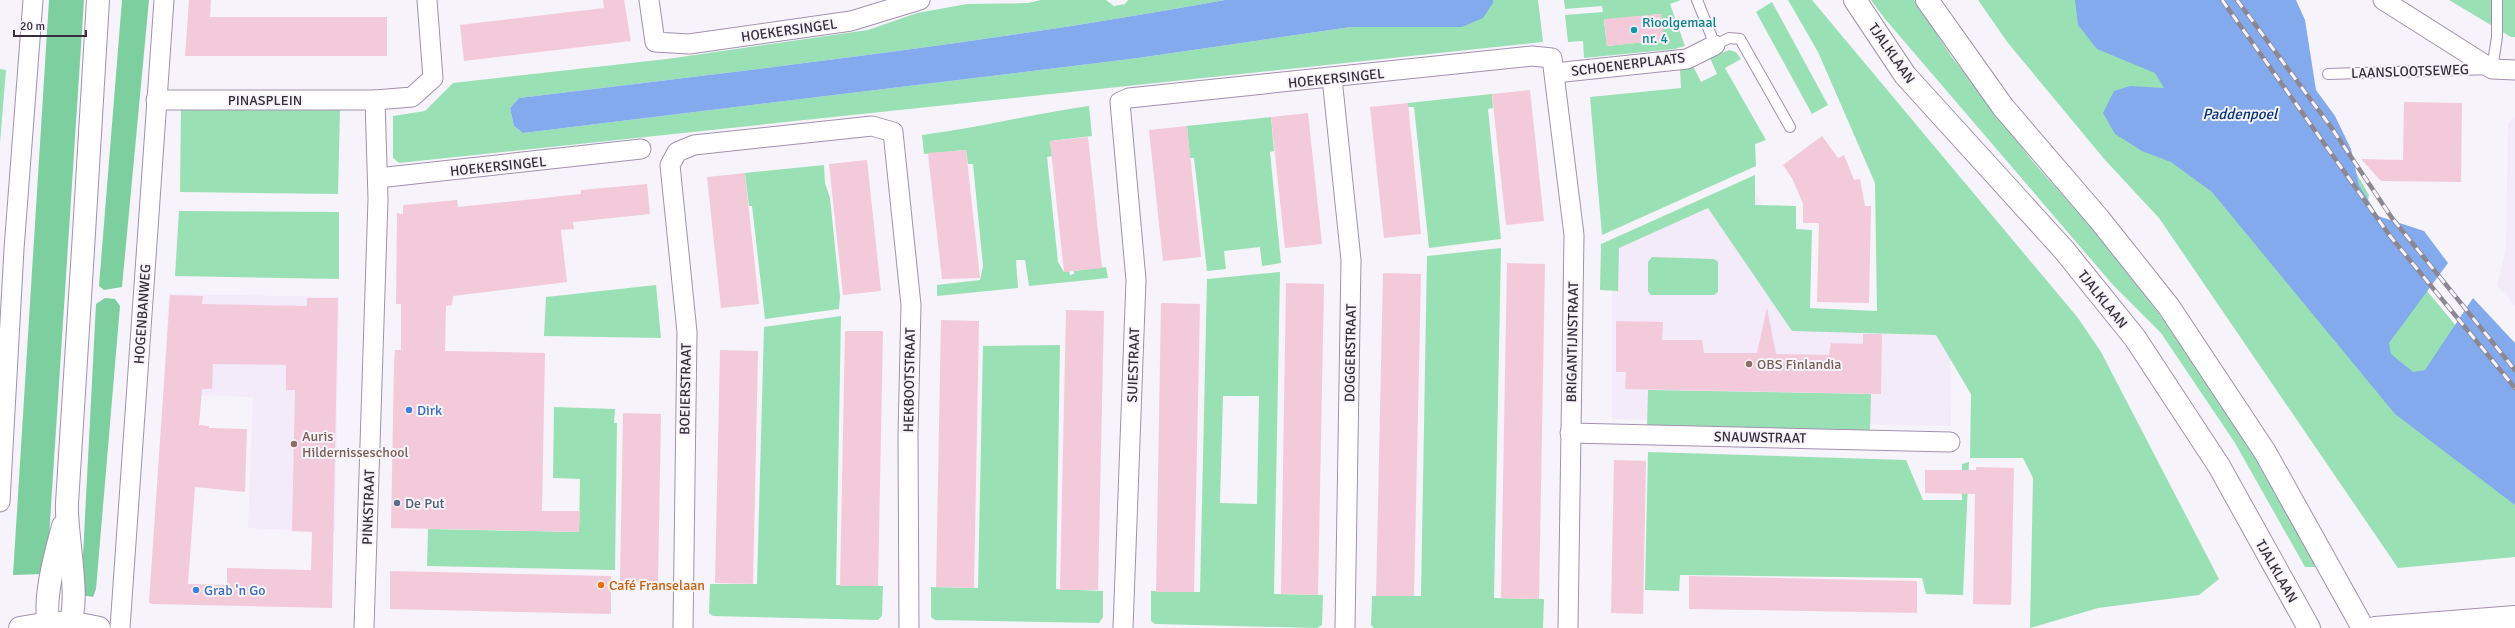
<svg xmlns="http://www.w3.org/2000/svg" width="2515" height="628" font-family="Signika,sans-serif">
  <rect width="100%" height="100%" fill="#f7f3fa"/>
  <!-- built -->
  <g fill="#f3eafa">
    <polygon points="2515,117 2515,306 2497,285 2506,250 2508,123"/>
    <polygon points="1751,180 1805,310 1950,327 1951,426 1612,419 1612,251"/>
    <polygon points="169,294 339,297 335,532 248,528 253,397 163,394"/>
  </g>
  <!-- green -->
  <g fill="#9ae0b5" fill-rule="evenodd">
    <path d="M 1041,0 L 1106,0 L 1114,6 L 1125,4 L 1128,0 L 1225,0 C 991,43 755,69 519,98 L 510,108 L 514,126 L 523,133 L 1138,58 L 1351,27 L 1462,27 L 1493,3 L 1493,0 L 1538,0 L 1543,42 L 399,163 L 393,158 L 393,116 L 425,111 L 453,83 L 667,59 L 868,30 L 917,13 L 967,4 L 1028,3 Z"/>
    <path d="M 1564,0 L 1681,0 L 1670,4 L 1685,46 L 1675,49 L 1584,58 L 1583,41 L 1568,42 L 1565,15 L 1603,12 L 1602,6 L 1565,9 ZM 1660,14 L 1663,40 L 1607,46 L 1604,20 Z"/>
    <polygon points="1788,0 1812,0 2078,318 2101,352 2219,579 2199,595 2098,608 2030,628 2033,478 2023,458 1970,458 1971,394 1936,335 1792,331 1708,208 1619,248 1618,291 1600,290 1601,244 1755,175 1755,205 1796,206 1796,229 1812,230 1810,308 1877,311 1875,183 1818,52"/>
    <polygon points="1871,0 1914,0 1951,56 2034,163 2097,233 2191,356 2254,450 2320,567 2305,567 2235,443 2161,333 2113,285 1885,19"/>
    <polygon points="1978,0 2255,0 2369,195 2365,216 2515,397 2515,557 2398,568 2159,218 2105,160 2008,43"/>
    <polygon points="2449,0 2515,0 2515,37 2511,37"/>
    <polygon points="1772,2 1828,105 1812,114 1756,12"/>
    <polygon points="1729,50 1736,52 1741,59 1725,68 1766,140 1755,144 1756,166 1602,235 1590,97 1681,88 1680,70 1693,66 1701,82 1717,74 1710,58"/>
    <polygon points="0,69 6,70 0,143"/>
    <polygon points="1492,94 1493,108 1488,109 1501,239 1429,248 1414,107 1408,107 1408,103"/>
    <polygon points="181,106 340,108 338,194 180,192"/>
    <path d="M 1089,106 L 1092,136 L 1050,141 L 1052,156 L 1047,157 L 1058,262 L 1064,272 L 1069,271 L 1070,275 L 1074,274 L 1074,271 L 1106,267 L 1108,278 L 1029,286 L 1025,260 L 1016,260 L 1018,288 L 937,296 L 937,285 L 980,280 L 983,266 L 973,164 L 968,164 L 966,150 L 924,154 L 922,135 C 978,128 1032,114 1089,106 Z"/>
    <polygon points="1271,117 1274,151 1270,152 1281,263 1262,266 1260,247 1224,251 1226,269 1207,271 1194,158 1190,158 1187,126"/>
    <polygon points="824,165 825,183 830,198 840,296 839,309 765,319 752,206 749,206 745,173"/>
    <polygon points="179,211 339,212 339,279 175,276"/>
    <polygon points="1501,248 1494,598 1544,599 1543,628 1374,628 1371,625 1372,596 1421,596 1427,256"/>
    <polygon points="1652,257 1714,259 1718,262 1718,292 1714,295 1651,295 1648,291 1648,262"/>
    <path d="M 1280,272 L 1274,594 L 1323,595 L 1322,625 L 1317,628 L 1155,624 L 1151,621 L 1151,591 L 1200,592 L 1207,279 ZM 1223,396 L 1259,396 L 1257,504 L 1220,503 Z"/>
    <polygon points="656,285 661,338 544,336 546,297"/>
    <polygon points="841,316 836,585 883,586 882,616 878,620 713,616 709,613 710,584 757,584 764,327"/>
    <polygon points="1060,345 1056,589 1103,591 1103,617 1099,623 935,620 931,617 931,587 978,588 983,346"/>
    <polygon points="1648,390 1871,394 1870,433 1647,428"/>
    <polygon points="554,407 615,409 614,423 617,423 615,570 427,566 428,529 579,532 580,479 553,478"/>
    <polygon points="1648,452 1906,460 1923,500 1962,500 1962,464 1969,462 1963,595 1926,594 1922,578 1680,575 1679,591 1645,590"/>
  </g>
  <!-- forest -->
  <g fill="#7dcf9f">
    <polygon points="49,0 84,0 48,552 43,574 13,575"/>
    <polygon points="122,0 149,0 122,287 104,290 99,286"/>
    <polygon points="105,298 115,299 120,306 96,589 93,597 81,595 96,304"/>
  </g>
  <!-- water -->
  <g fill="#82aaed">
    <path d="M 1225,0 L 1493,0 L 1493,3 L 1483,18 L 1462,27 L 1351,27 L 1138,58 L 523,133 L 514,126 L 510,108 L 519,98 C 755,69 991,43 1225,0 Z"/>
    <polygon points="2075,0 2296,0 2305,20 2316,90 2335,116 2351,149 2359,185 2378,216 2424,231 2448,263 2389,343 2391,354 2413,372 2425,370 2473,298 2515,343 2515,505 2395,414 2212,192 2171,162 2142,151 2115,134 2103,113 2114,91 2130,86 2164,88 2155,73 2097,49 2078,25"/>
  </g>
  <!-- building -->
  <g fill="#f3cad9" fill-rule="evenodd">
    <polygon points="189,0 211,0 210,17 387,17 387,56 185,56"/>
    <polygon points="603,0 624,0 631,41 464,61 460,25 604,8"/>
    <polygon points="1661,14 1664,40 1607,46 1604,19"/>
    <polygon points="1530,90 1544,221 1506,225 1492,94"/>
    <polygon points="2404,102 2462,103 2461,182 2381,181 2361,159 2403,160"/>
    <polygon points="1408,103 1421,234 1384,238 1370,107"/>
    <polygon points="1308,113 1322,244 1285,248 1271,117"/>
    <polygon points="1187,126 1201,257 1163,261 1149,130"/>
    <polygon points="1822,136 1838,158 1844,155 1854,180 1860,179 1865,206 1871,206 1869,303 1817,302 1819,223 1803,223 1803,204 1792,178 1783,165"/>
    <polygon points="1088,137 1102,268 1064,272 1050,141"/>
    <polygon points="966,150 980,278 942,279 928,153"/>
    <polygon points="867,160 881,291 843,295 829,164"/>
    <polygon points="745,173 759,304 721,308 707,177"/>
    <polygon points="647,184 650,214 573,222 574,229 561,230 567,282 453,296 452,305 446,306 445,351 545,353 542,511 580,511 579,532 391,528 394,363 395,350 401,350 401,304 396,304 397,213 403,214 403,205 457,200 458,207 581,194 581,190"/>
    <polygon points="1507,263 1545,264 1539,599 1501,598"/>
    <polygon points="1383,273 1421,274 1414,596 1376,596"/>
    <polygon points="1286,283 1324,284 1318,595 1281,594"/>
    <path d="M 170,295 L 203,296 L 202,304 L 307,306 L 307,298 L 338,298 L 332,608 L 152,604 L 149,602 ZM 213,364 L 286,365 L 286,390 L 295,390 L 292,531 L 312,532 L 311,570 L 227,568 L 227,585 L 188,584 L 195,487 L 245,492 L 247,429 L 209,428 L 209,426 L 199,425 L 202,389 L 212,389 Z"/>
    <polygon points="1161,303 1200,304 1194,592 1156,592"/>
    <polygon points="1767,308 1776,354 1829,355 1831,343 1863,344 1863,334 1882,334 1881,394 1625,389 1626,372 1616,372 1616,321 1663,322 1662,340 1702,340 1704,353 1757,353"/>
    <polygon points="1066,310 1104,311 1098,590 1060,590"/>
    <polygon points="941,320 979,321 974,588 936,587"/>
    <polygon points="845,331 883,331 878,586 840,586"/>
    <polygon points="720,350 758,351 753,584 715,583"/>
    <polygon points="623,413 661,414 658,582 620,581"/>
    <polygon points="1614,460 1646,461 1643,614 1611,613"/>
    <polygon points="1976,467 2014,468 2011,605 1973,604 1975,494 1925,493 1925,470 1976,470"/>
    <polygon points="390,571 611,576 611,614 390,609"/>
    <polygon points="1689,576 1917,581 1917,613 1689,609"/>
  </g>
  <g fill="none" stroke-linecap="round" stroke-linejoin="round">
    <defs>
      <g id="service">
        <polyline points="1697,0 1715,45 1729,38 1740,39 1790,127"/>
        <polyline points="2328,74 2492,69 2497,37 2497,0"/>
      </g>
      <g id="minor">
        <polyline points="649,0 655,42 689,44 851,21 920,0"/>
        <polyline points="2383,0 2492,69 2515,70"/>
        <polyline points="1555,73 1687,59 1715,45"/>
        <polyline points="1332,78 1351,260 1345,628"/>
        <polyline points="156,100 375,100 412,97 433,78 427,0"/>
        <polyline points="378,178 641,149"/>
        <polyline points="1570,433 1950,442"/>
        <polyline points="0,502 14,249 33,0"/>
        <polyline points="120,628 164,0"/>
        <polyline points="364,628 378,199 375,100"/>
        <polyline points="683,628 687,332 670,165 677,152 694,145 872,126 893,132 911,305 908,435 909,628"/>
        <polyline points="1123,628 1136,280 1120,102 1129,98 1532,56 1552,58 1574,235 1568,628"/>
      </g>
      <g id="tertiary">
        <path d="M 20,628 C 50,622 69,621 99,628"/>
        <path d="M 51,628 C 40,608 57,548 63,526"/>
        <path d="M 67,628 C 83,607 65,532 67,503 C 78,335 88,168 98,0"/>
        <polyline points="2375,628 2515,617"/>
      </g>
      <g id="secondary">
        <polyline points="1855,0 1905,75 2064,250 2135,338 2219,466 2309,628"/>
        <polyline points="1927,0 2003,107 2099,219 2169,307 2265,452 2363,628"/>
      </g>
    </defs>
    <!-- service casing -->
    <use href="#service" stroke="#a290b0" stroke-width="12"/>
    <!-- minor casing -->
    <use href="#minor" stroke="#a290b0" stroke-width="21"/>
    <!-- tertiary casing -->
    <use href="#tertiary" stroke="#a290b0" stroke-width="24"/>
    <!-- secondary casing -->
    <use href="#secondary" stroke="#a290b0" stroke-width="24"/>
    <!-- service -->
    <use href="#service" stroke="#fff" stroke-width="10"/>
    <!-- minor -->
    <use href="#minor" stroke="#fff" stroke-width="19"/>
    <!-- tertiary -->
    <use href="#tertiary" stroke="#fff" stroke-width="22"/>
    <!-- secondary -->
    <use href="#secondary" stroke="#fff" stroke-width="22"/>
    <defs>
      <g id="rail">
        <polyline points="2222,0 2390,236 2515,388"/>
        <polyline points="2237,0 2331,127 2392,218 2515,370"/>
      </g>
    </defs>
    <!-- rail casing -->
    <use href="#rail" stroke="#8d8791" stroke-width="4.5"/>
    <!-- rail -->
    <use href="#rail" stroke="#f7f3fa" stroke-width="3" stroke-dasharray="9" stroke-linecap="butt"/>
  </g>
  <!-- markers -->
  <circle fill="#0f9aa8" stroke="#f7f3fa" stroke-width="1.5" cx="1634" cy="30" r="4"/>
  <g fill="#8d6e63" stroke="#f7f3fa" stroke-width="1.5">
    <circle cx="1749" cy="364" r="4"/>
    <circle cx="294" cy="444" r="4"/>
  </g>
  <g fill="#3f7fe0" stroke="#f7f3fa" stroke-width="1.5">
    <circle cx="409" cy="410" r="4"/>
    <circle cx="196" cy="590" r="4"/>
  </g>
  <circle fill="#5c6f8a" stroke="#f7f3fa" stroke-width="1.5" cx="397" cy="503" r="4"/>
  <circle fill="#e8710a" stroke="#f7f3fa" stroke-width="1.5" cx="601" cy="585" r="4"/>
  <g text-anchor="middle" stroke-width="4" stroke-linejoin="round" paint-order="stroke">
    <!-- culture labels -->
    <g font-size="14" fill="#0d838f" stroke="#f7f3fa" text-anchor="start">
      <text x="1642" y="27">Rioolgemaal<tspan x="1642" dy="16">nr. 4</tspan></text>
    </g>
    <!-- street labels -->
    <g font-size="14" fill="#362e3b" stroke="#f7f3fa">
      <text transform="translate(789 30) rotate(-8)" y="5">HOEKERSINGEL</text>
      <text transform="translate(1892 53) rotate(55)" y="5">TJALKLAAN</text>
      <text transform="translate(1628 64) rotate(-7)" y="5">SCHOENERPLAATS</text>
      <text transform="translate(2410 71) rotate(-2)" y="5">LAANSLOOTSEWEG</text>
      <text transform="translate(1336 78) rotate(-6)" y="5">HOEKERSINGEL</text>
      <text x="265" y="105">PINASPLEIN</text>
      <text transform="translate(498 166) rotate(-6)" y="5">HOEKERSINGEL</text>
      <text transform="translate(2103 299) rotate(51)" y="5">TJALKLAAN</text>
      <text transform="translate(142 314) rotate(-86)" y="5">HOGENBANWEG</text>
      <text transform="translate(1572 342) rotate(-89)" y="5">BRIGANTIJNSTRAAT</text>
      <text transform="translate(1350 353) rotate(-89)" y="5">DOGGERSTRAAT</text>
      <text transform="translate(1133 365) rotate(-88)" y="5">SUIESTRAAT</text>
      <text transform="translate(909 380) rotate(-89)" y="5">HEKBOOTSTRAAT</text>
      <text transform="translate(685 389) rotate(-89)" y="5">BOEIERSTRAAT</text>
      <text transform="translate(1760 437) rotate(1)" y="5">SNAUWSTRAAT</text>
      <text transform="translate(368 507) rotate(-88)" y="5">PINKSTRAAT</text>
      <text transform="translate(2277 571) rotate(60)" y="5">TJALKLAAN</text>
    </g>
    <!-- education labels -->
    <g font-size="14" fill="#785e54" stroke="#f7f3fa" text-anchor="start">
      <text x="1757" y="369">OBS Finlandia</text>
      <text x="302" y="441">Auris<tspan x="302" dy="16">Hildernisseschool</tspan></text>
    </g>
    <!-- shop labels -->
    <g font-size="14" fill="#366cbe" stroke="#f7f3fa" text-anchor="start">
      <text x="417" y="415">Dirk</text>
      <text x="204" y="595">Grab 'n Go</text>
    </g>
    <!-- service labels -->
    <g font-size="14" fill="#4e5e75" stroke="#f7f3fa" text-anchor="start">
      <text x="405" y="508">De Put</text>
    </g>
    <!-- food labels -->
    <g font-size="14" fill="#c56008" stroke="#f7f3fa" text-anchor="start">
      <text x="609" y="590">Café Franselaan</text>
    </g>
    <!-- water labels -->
    <g font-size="15" font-style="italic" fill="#043580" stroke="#f7f3fa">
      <text x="2240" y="119">Paddenpoel</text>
    </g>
  </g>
  <!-- scale -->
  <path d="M14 30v6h72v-6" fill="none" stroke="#362e3b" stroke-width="2"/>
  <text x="20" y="30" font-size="12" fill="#362e3b" stroke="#f7f3fa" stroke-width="3" paint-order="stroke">20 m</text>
</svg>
